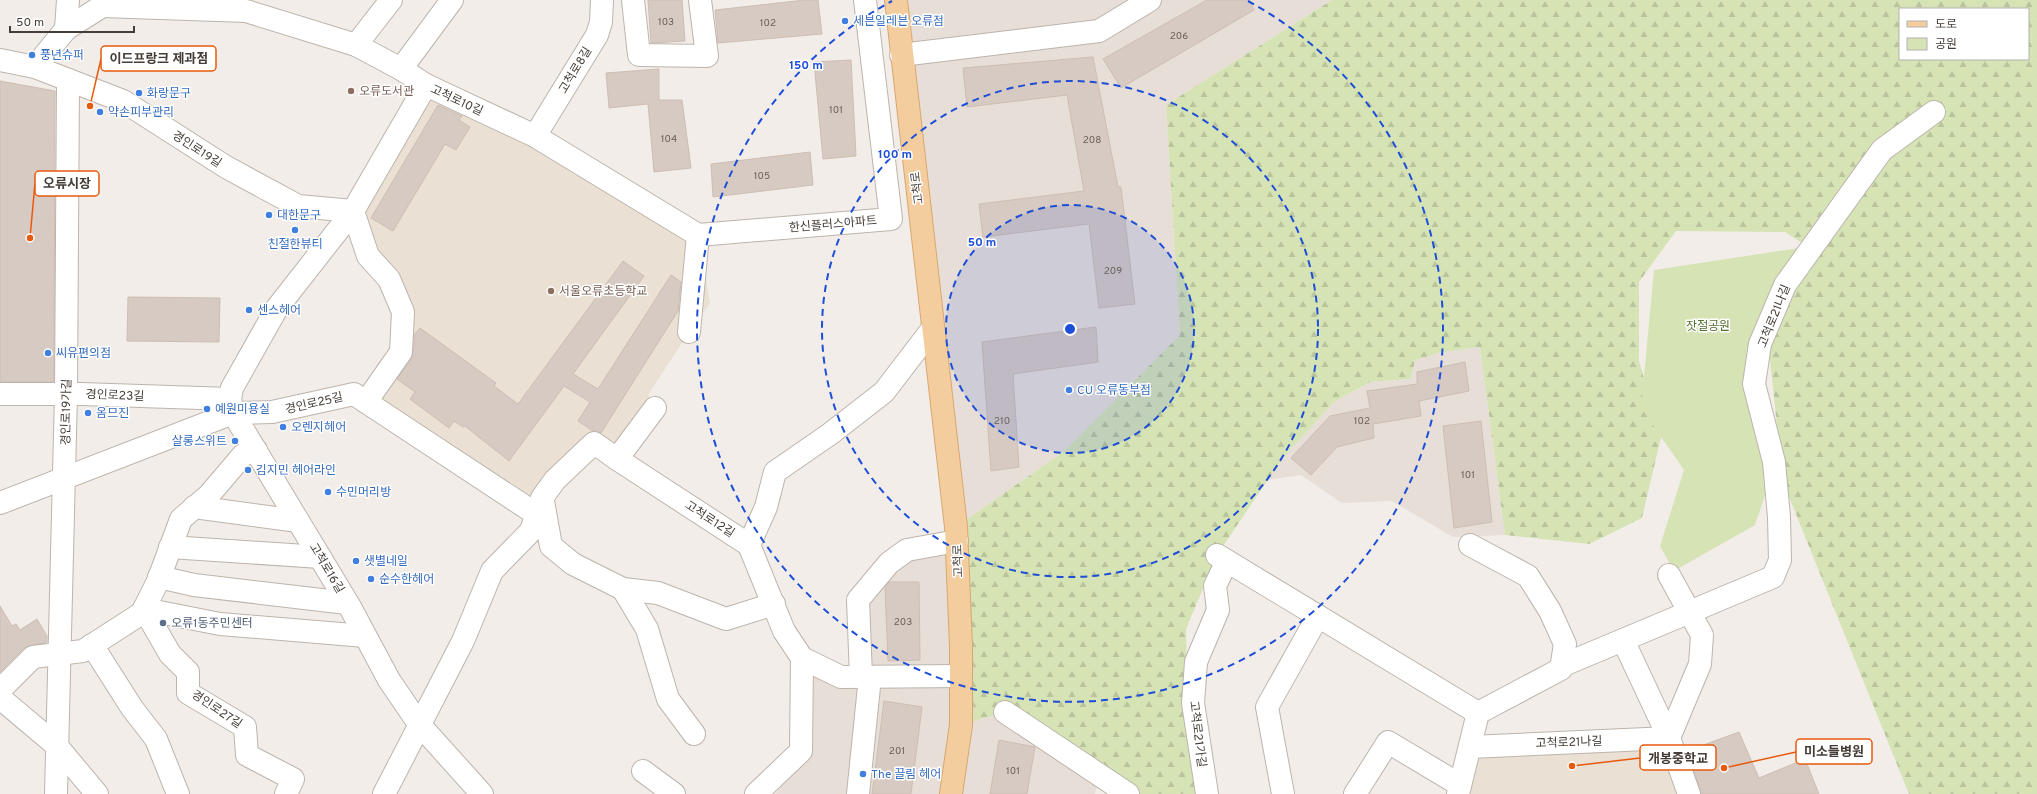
<svg xmlns="http://www.w3.org/2000/svg" width="2037" height="794" font-family="Overpass,'Noto Sans KR',sans-serif">
  <defs>
    <pattern id="forest-firs" width="22" height="20" patternUnits="userSpaceOnUse"><rect width="22" height="20" fill="#d6e3b5"/><path d="M5 1l3.5 6h-7zM16 11l3.5 6h-7z" fill="#b9c49c"/></pattern>
  </defs>
  <rect width="100%" height="100%" fill="#f2ede8"/>
  <!-- residential -->
  <g fill="#e6ded7">
    <polygon points="909,0 1332,0 1166,105 1180,335 1063,452 956,527 906,89"/>
    <polygon points="1480,347 1505,535 1453,537 1392,501 1342,503 1301,475 1267,480 1282,459 1334,402 1370,382 1411,379 1415,360 1443,352"/>
    <polygon points="957,541 961,725 1005,712 1099,775 1095,794 776,794 801,751 802,658 861,677 858,600 889,563"/>
  </g>
  <!-- education -->
  <g fill="#eae0d3">
    <polygon points="426,85 698,235 710,303 689,332 648,395 653,405 619,452 594,439 551,467 539,483 533,498 377,395 403,312 353,211"/>
    <polygon points="1669,738 1689,794 1458,794 1470,747"/>
  </g>
  <!-- forest -->
  <path fill="url(#forest-firs)" fill-rule="evenodd" d="M 1332,0 L 2037,0 L 2037,794 L 1909,794 L 1783,482 L 1769,350 L 1810,248 L 1785,232 L 1676,231 L 1639,282 L 1639,361 L 1661,437 L 1642,518 L 1589,544 L 1505,535 L 1480,347 L 1443,352 L 1415,360 L 1411,379 L 1370,382 L 1334,402 L 1282,459 L 1217,555 L 1186,629 L 1188,728 L 1201,794 L 1128,794 L 1005,712 L 961,725 L 956,527 L 1063,452 L 1180,335 L 1166,105 ZM 1900,9 L 2028,9 L 2028,59 L 1900,59 Z"/>
  <!-- park -->
  <polygon fill="#d6e3b5" points="1812,246 1770,326 1749,407 1774,469 1755,525 1674,571 1660,546 1684,470 1641,408 1654,270"/>
  <!-- building -->
  <g fill="#d6cac2" stroke="#cdbeb3">
    <polygon points="648,0 682,0 685,41 651,43"/>
    <polygon points="805,0 818,0 822,34 718,43 715,10"/>
    <polygon points="1207,0 1249,0 1254,10 1121,88 1103,59"/>
    <polygon points="1093,57 1118,187 1121,187 1135,304 1099,308 1089,224 983,237 979,204 1084,191 1067,95 967,107 963,68"/>
    <polygon points="851,60 856,156 823,159 814,62"/>
    <polygon points="659,69 659,100 682,100 691,168 654,172 648,104 609,108 606,73"/>
    <polygon points="0,81 55,91 54,382 0,382"/>
    <polygon points="438,105 462,116 459,120 470,127 456,150 445,144 393,231 371,218"/>
    <polygon points="810,152 813,185 713,197 711,164"/>
    <polygon points="623,261 644,276 573,374 598,389 671,275 681,282 678,311 601,433 593,431 578,421 590,402 564,386 509,461 465,426 463,427 454,421 449,428 410,399 415,392 397,379 411,359 414,347 414,335 420,328 496,383 494,386 518,404"/>
    <polygon points="128,297 220,298 219,342 127,341"/>
    <polygon points="1096,327 1098,362 1013,374 1019,467 991,471 982,342"/>
    <polygon points="1465,362 1469,391 1419,401 1421,416 1373,424 1374,438 1337,447 1311,475 1291,458 1330,416 1370,408 1367,391 1417,384 1417,372"/>
    <polygon points="1481,421 1492,522 1454,528 1443,426"/>
    <polygon points="889,582 919,582 920,660 888,661 885,588"/>
    <polygon points="0,606 12,626 16,624 20,630 37,619 47,636 47,642 45,643 32,645 24,648 0,672"/>
    <polygon points="884,701 922,707 911,794 872,794"/>
    <polygon points="1739,732 1759,778 1805,759 1819,794 1702,794 1687,751"/>
    <polygon points="999,740 1035,747 1027,794 990,794"/>
  </g>
  <g fill="none" stroke-linecap="round" stroke-linejoin="round">
    <defs>
      <g id="minor">
        <polyline points="633,0 639,55 707,56 700,0"/>
        <polyline points="102,6 246,11 356,45 401,69 426,85 535,136 698,235"/>
        <polyline points="66,29 68,0"/>
        <polyline points="356,45 391,0"/>
        <polyline points="901,55 1099,31 1150,0"/>
        <polyline points="0,60 35,67 123,101 226,167 298,206 353,211 368,256 389,279 403,312 401,352 366,402"/>
        <polyline points="35,67 66,29 112,0"/>
        <polyline points="401,69 452,0"/>
        <polyline points="426,85 353,211 277,308 232,388 230,399 233,413 350,607 389,680 419,724 482,794"/>
        <polyline points="535,136 597,35 601,22 602,0"/>
        <polyline points="698,235 891,219 865,0"/>
        <polyline points="689,332 698,235"/>
        <polyline points="0,394 81,394 230,399"/>
        <polyline points="617,459 749,545 784,631 802,658 841,677 961,676"/>
        <polyline points="543,501 551,546 573,564 623,589 658,593 726,619 774,604"/>
        <polyline points="0,503 233,413 272,412 354,394 536,514"/>
        <polyline points="194,507 298,521"/>
        <polyline points="749,545 766,507 775,472 830,434 884,392 933,328"/>
        <polyline points="170,547 320,557"/>
        <polyline points="1217,555 1478,713"/>
        <polyline points="159,577 194,585 347,603"/>
        <polyline points="623,589 647,629 668,699 694,734"/>
        <polyline points="144,609 170,654 188,672 188,693 245,727 247,755 293,779 286,794"/>
        <polyline points="144,609 220,624 365,636"/>
        <polyline points="1623,640 1669,738"/>
        <polyline points="92,645 132,708 156,739 178,794"/>
        <polyline points="1561,666 1773,577 1780,560 1779,517 1774,462 1754,384 1760,344 1785,285 1882,150 1934,112"/>
        <polyline points="861,677 858,600 889,563 907,550 957,541"/>
        <polyline points="0,690 33,657 83,651 142,613 158,581 181,519 209,495 243,455 256,450"/>
        <polyline points="0,698 56,745 97,794"/>
        <polyline points="1005,712 1128,794"/>
        <polyline points="1669,738 1700,664 1702,635 1669,575"/>
        <polyline points="1470,747 1669,738 1689,794"/>
        <polyline points="643,771 674,794"/>
        <polyline points="56,794 66,394 68,80"/>
        <polyline points="384,794 463,641 492,571 531,531 542,498 555,480 594,443 617,459 655,408"/>
        <polyline points="756,794 801,751 802,658"/>
        <polyline points="858,794 870,677"/>
        <polyline points="1207,794 1193,703 1196,662 1218,610 1215,586 1227,561"/>
        <polyline points="1283,794 1267,707 1318,616"/>
        <polyline points="1355,794 1388,742 1460,785"/>
        <polyline points="1458,794 1478,713 1561,669 1565,644 1550,611 1528,576 1470,545"/>
      </g>
      <polyline id="major" points="896,0 956,527 961,646 961,725 951,794"/>
    </defs>
    <!-- minor casing -->
    <use href="#minor" stroke="#bdb4ac" stroke-width="24"/>
    <!-- major casing -->
    <use href="#major" stroke="#d8a771" stroke-width="24"/>
    <!-- minor -->
    <use href="#minor" stroke="#fff" stroke-width="22"/>
    <!-- major -->
    <use href="#major" stroke="#f4cd9f" stroke-width="22"/>
  </g>
  <!-- distance rings -->
  <circle cx="1070" cy="329" r="124" fill="#1d4ed8" fill-opacity=".12"/>
  <g fill="none" stroke="#1d4ed8" stroke-width="2" stroke-dasharray="7 5">
    <circle cx="1070" cy="329" r="124"/>
    <circle cx="1070" cy="329" r="248"/>
    <path d="M1248 1A373 373 0 1 1 892 1"/>
  </g>
  <!-- markers -->
  <g fill="#3f7fe0" stroke="#fff" stroke-width="1.5">
    <circle cx="845" cy="21" r="4"/>
    <circle cx="32" cy="55" r="4"/>
    <circle cx="139" cy="93" r="4"/>
    <circle cx="100" cy="112" r="4"/>
    <circle cx="269" cy="215" r="4"/>
    <circle cx="295" cy="230" r="4"/>
    <circle cx="249" cy="310" r="4"/>
    <circle cx="48" cy="353" r="4"/>
    <circle cx="1069" cy="390" r="4"/>
    <circle cx="207" cy="409" r="4"/>
    <circle cx="88" cy="413" r="4"/>
    <circle cx="283" cy="427" r="4"/>
    <circle cx="235" cy="441" r="4"/>
    <circle cx="248" cy="470" r="4"/>
    <circle cx="328" cy="492" r="4"/>
    <circle cx="356" cy="561" r="4"/>
    <circle cx="371" cy="579" r="4"/>
    <circle cx="863" cy="774" r="4"/>
  </g>
  <g fill="#8d6e63" stroke="#fff" stroke-width="1.5">
    <circle cx="351" cy="91" r="4"/>
    <circle cx="551" cy="291" r="4"/>
  </g>
  <circle fill="#5c6f8a" stroke="#fff" stroke-width="1.5" cx="163" cy="623" r="4"/>
  <g text-anchor="middle" stroke-width="3" stroke-linejoin="round" paint-order="stroke">
    <!-- number labels -->
    <g font-size="10" fill="#69605a">
      <text x="666" y="25">103</text>
      <text x="768" y="26">102</text>
      <text x="1179" y="39">206</text>
      <text x="836" y="113">101</text>
      <text x="669" y="142">104</text>
      <text x="1092" y="143">208</text>
      <text x="762" y="179">105</text>
      <text x="1113" y="274">209</text>
      <text x="1002" y="424">210</text>
      <text x="1362" y="424">102</text>
      <text x="1468" y="478">101</text>
      <text x="903" y="625">203</text>
      <text x="897" y="754">201</text>
      <text x="1013" y="774">101</text>
    </g>
    <!-- shop labels -->
    <g font-size="12" fill="#366cbe" stroke="#fff" text-anchor="start">
      <text x="853" y="25">세븐일레븐 오류점</text>
      <text x="40" y="59">풍년슈퍼</text>
      <text x="147" y="97">화랑문구</text>
      <text x="108" y="116">약손피부관리</text>
      <text x="277" y="219">대한문구</text>
      <text x="295" y="248" text-anchor="middle">친절한뷰티</text>
      <text x="257" y="314">센스헤어</text>
      <text x="56" y="357">씨유편의점</text>
      <text x="1077" y="394">CU 오류동부점</text>
      <text x="215" y="413">예원미용실</text>
      <text x="96" y="417">옴므진</text>
      <text x="291" y="431">오렌지헤어</text>
      <text x="227" y="445" text-anchor="end">살롱스위트</text>
      <text x="256" y="474">김지민 헤어라인</text>
      <text x="336" y="496">수민머리방</text>
      <text x="364" y="565">샛별네일</text>
      <text x="379" y="583">순수한헤어</text>
      <text x="871" y="778">The 끌림 헤어</text>
    </g>
    <!-- street labels -->
    <g font-size="12" fill="#453d37" stroke="#fff">
      <text transform="translate(575 70) rotate(-59)" y="4">고척로8길</text>
      <text transform="translate(457 100) rotate(25)" y="4">고척로10길</text>
      <text transform="translate(197 149) rotate(33)" y="4">경인로19길</text>
      <text transform="translate(917 188) rotate(-97)" y="4">고척로</text>
      <text transform="translate(833 224) rotate(-5)" y="4">한신플러스아파트</text>
      <text transform="translate(1774 316) rotate(-68)" y="4">고척로21나길</text>
      <text transform="translate(115 395) rotate(2)" y="4">경인로23길</text>
      <text transform="translate(314 403) rotate(-13)" y="4">경인로25길</text>
      <text transform="translate(66 412) rotate(-89)" y="4">경인로19가길</text>
      <text transform="translate(710 519) rotate(33)" y="4">고척로12길</text>
      <text transform="translate(958 561) rotate(-92)" y="4">고척로</text>
      <text transform="translate(327 568) rotate(59)" y="4">고척로16길</text>
      <text transform="translate(217 709) rotate(34)" y="4">경인로27길</text>
      <text transform="translate(1198 734) rotate(83)" y="4">고척로21가길</text>
      <text transform="translate(1569 742) rotate(-2)" y="4">고척로21나길</text>
    </g>
    <!-- education labels -->
    <g font-size="12" fill="#785e54" stroke="#fff" text-anchor="start">
      <text x="359" y="95">오류도서관</text>
      <text x="559" y="295">서울오류초등학교</text>
    </g>
    <!-- park labels -->
    <g font-size="12" fill="#547130" stroke="#fff">
      <text x="1708" y="330">잣절공원</text>
    </g>
    <!-- service labels -->
    <g font-size="12" fill="#4e5e75" stroke="#fff" text-anchor="start">
      <text x="171" y="627">오류1동주민센터</text>
    </g>
  </g>
  <circle cx="1070" cy="329" r="6" fill="#1d4ed8" stroke="#fff" stroke-width="2"/>
  <g font-size="12" text-anchor="middle" font-weight="bold" fill="#1d4ed8" stroke="#fff" stroke-width="3" stroke-linejoin="round" paint-order="stroke">
    <text x="806" y="69">150 m</text>
    <text x="895" y="158">100 m</text>
    <text x="982" y="246">50 m</text>
  </g>
  <!-- callouts -->
  <path fill="none" stroke="#e8590c" stroke-width="1.5" d="M90 106L101 59M30 238L35 183M1724 768L1796 752M1572 766L1640 758"/>
  <g fill="#e8590c" stroke="#fff" stroke-width="1.5">
    <circle cx="90" cy="106" r="4"/>
    <circle cx="30" cy="238" r="4"/>
    <circle cx="1724" cy="768" r="4"/>
    <circle cx="1572" cy="766" r="4"/>
  </g>
  <g fill="#fff" stroke="#e8590c" stroke-width="1.5">
    <rect x="101" y="46" width="115" height="25" rx="4"/>
    <rect x="35" y="171" width="64" height="25" rx="4"/>
    <rect x="1796" y="739" width="76" height="25" rx="4"/>
    <rect x="1640" y="745" width="76" height="25" rx="4"/>
  </g>
  <g font-size="13" text-anchor="middle" font-weight="bold" fill="#453d37">
    <text x="159" y="63">이드프랑크 제과점</text>
    <text x="67" y="188">오류시장</text>
    <text x="1834" y="756">미소들병원</text>
    <text x="1678" y="763">개봉중학교</text>
  </g>
  <!-- legend -->
  <rect x="1899" y="8" width="130" height="52" fill="#ffffff" stroke="#b5b1af"/>
  <rect x="1907" y="21" width="20" height="6" fill="#f4cd9f" stroke="#b5b1af"/>
  <text x="1935" y="28" font-size="12" fill="#453d37">도로</text>
  <rect x="1907" y="38" width="20" height="12" fill="#d6e3b5" stroke="#b5b1af"/>
  <text x="1935" y="48" font-size="12" fill="#453d37">공원</text>
  <!-- scale -->
  <path d="M10 26v6h124v-6" fill="none" stroke="#453d37" stroke-width="2"/>
  <text x="16" y="26" font-size="12" fill="#453d37" stroke="#ffffff" stroke-width="3" paint-order="stroke">50 m</text>
</svg>
